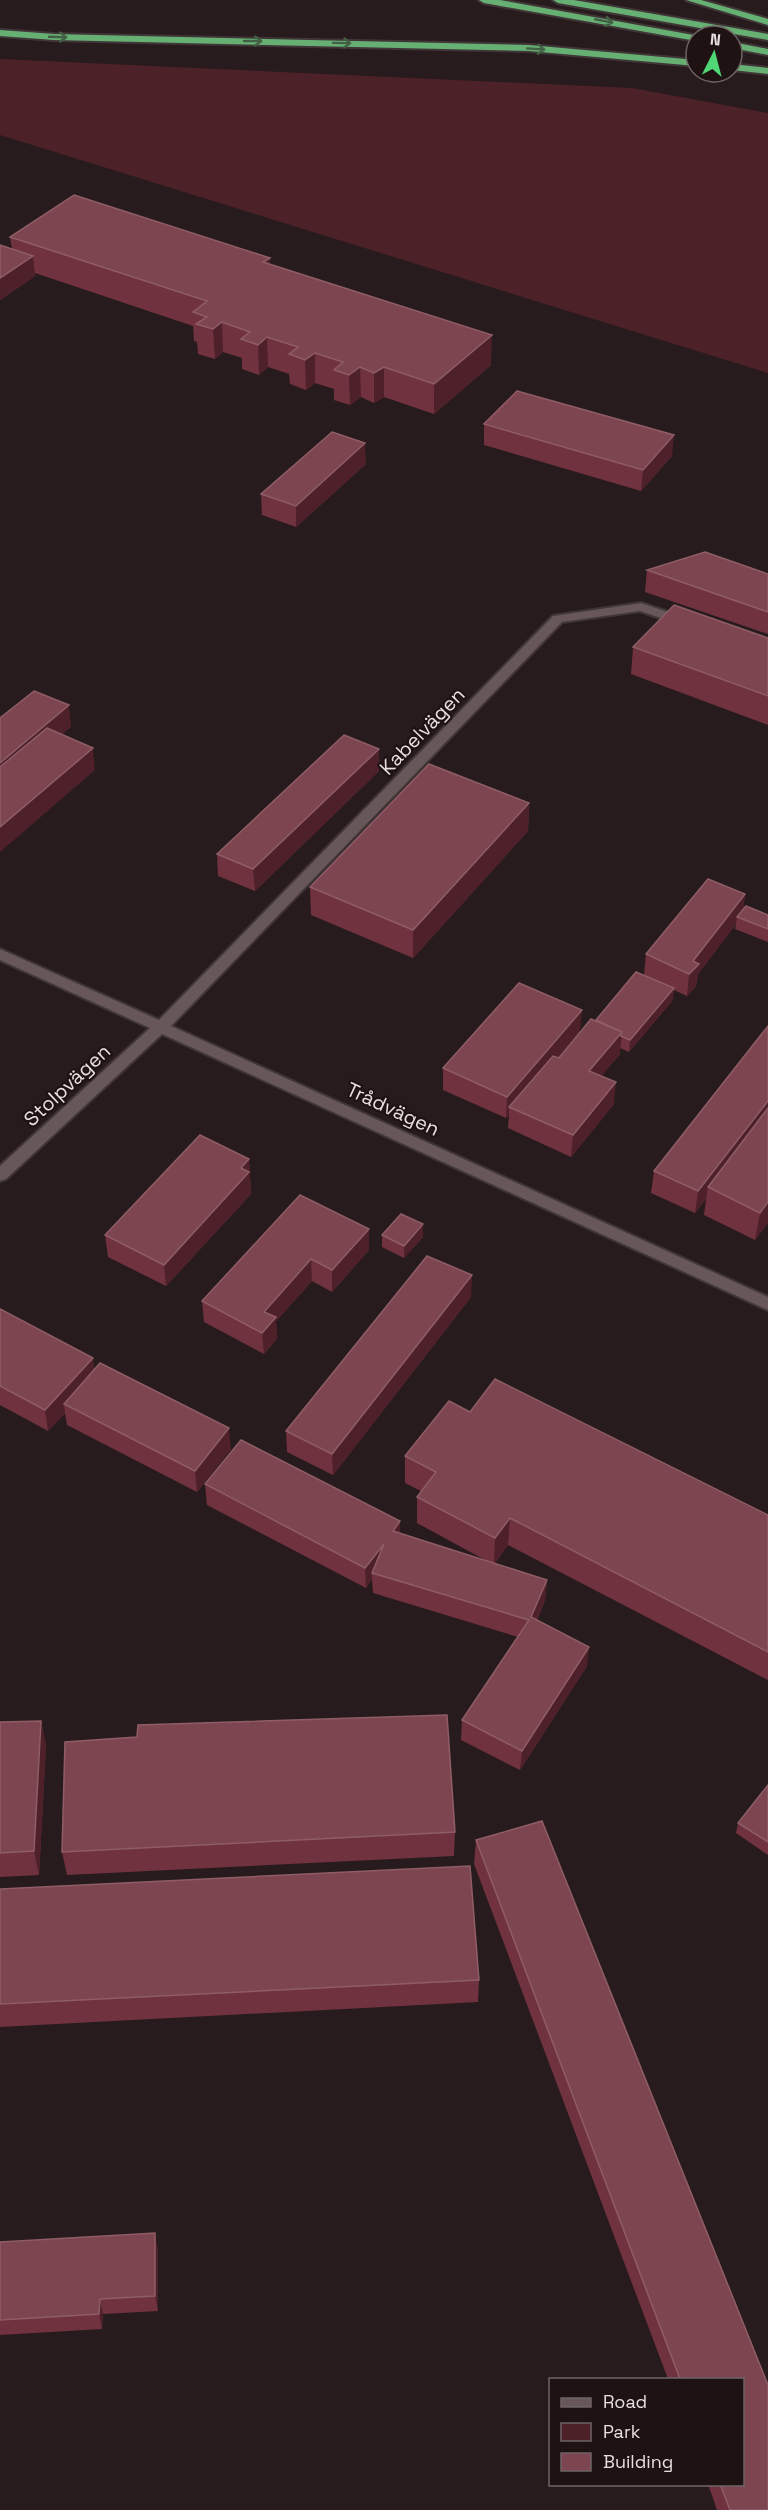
<svg xmlns="http://www.w3.org/2000/svg" width="768" height="2510" font-family="'Space Grotesk',sans-serif">
  <rect width="100%" height="100%" fill="#281b1d"/>
  <!-- green -->
  <polygon fill="#4c2128" points="0,59 632,88 768,113 768,373 0,135"/>
  <g fill="none" stroke-linecap="round" stroke-linejoin="round">
    <defs>
      <polygon id="minor" points="641,603 689,619 690,622 684,626 640,611 562,622 171,1026 768,1297 768,1310 162,1034 6,1179 0,1181 0,1166 150,1028 0,960 0,949 159,1020 553,616"/>
      <g id="trunk">
        <polygon points="479,0 500,0 699,36 696,36 696,41 484,3"/>
        <polygon points="553,0 574,0 768,34 768,40 558,3"/>
        <polygon points="686,0 701,0 768,19 768,25"/>
        <polygon points="0,30 54,34 529,45 696,60 696,66 529,51 54,40 0,36"/>
        <polygon points="732,42 768,49 768,55 732,48"/>
        <polygon points="732,64 768,68 768,74 732,70"/>
      </g>
    </defs>
    <!-- minor casing -->
    <use href="#minor" stroke="#403637" stroke-width="4"/>
    <!-- trunk casing -->
    <use href="#trunk" stroke="#403637" stroke-width="4"/>
    <!-- minor -->
    <use href="#minor" fill="#675759" fill-rule="evenodd"/>
    <!-- trunk -->
    <use href="#trunk" fill="#66b074" fill-rule="evenodd"/>
  </g>
  <!-- wall -->
  <g fill="#70323e">
    <polygon points="10,237 270,258 270,264 491,365 434,414 384,397 374,403 361,397 350,405 334,400 334,389 315,383 306,390 290,384 289,374 268,367 259,375 242,369 242,358 223,352 215,359 198,354 197,342 194,341 193,326 35,273 35,276 0,300 0,245 12,249"/>
    <polygon points="484,424 672,456 641,491 484,445"/>
    <polygon points="366,464 296,527 262,515 261,494"/>
    <polygon points="647,570 768,574 768,634 645,592"/>
    <polygon points="768,638 768,725 631,674 633,647"/>
    <polygon points="379,749 379,771 255,891 218,876 217,854"/>
    <polygon points="529,803 528,831 413,958 311,915 310,887"/>
    <polygon points="745,894 743,909 768,915 768,942 735,929 736,924 698,974 696,986 687,996 674,990 672,1001 629,1052 620,1048 620,1054 601,1076 614,1104 571,1157 508,1128 509,1115 506,1118 443,1090 443,1068 580,1031 558,1058 559,1058 596,1020 644,975 646,954"/>
    <polygon points="768,1026 768,1223 755,1240 704,1215 706,1199 695,1213 651,1193 654,1171"/>
    <polygon points="249,1159 251,1194 166,1286 108,1257 105,1235"/>
    <polygon points="300,1195 369,1250 332,1292 312,1281 276,1321 277,1339 264,1354 204,1322 202,1301"/>
    <polygon points="382,1235 423,1237 404,1258 382,1247"/>
    <polygon points="471,1297 333,1475 287,1452 286,1431"/>
    <polygon points="0,1309 95,1369 231,1449 197,1492 67,1425 65,1413 48,1431 0,1405"/>
    <polygon points="470,1412 768,1515 768,1680 508,1545 495,1563 547,1580 545,1600 537,1620 587,1666 520,1770 461,1740 462,1720 518,1637 373,1593 372,1579 366,1588 207,1505 205,1484 400,1521 400,1534 487,1561 417,1523 417,1497 421,1491 405,1483 405,1456"/>
    <polygon points="41,1721 46,1746 39,1875 0,1877 0,1722"/>
    <polygon points="768,1785 768,1855 736,1833 738,1823"/>
    <polygon points="542,1821 768,2385 768,2510 717,2510 708,2484 742,2484 742,2379 668,2379 474,1864 476,1840"/>
    <polygon points="455,1832 454,1856 67,1875 62,1852"/>
    <polygon points="0,1889 479,1980 478,2002 0,2027"/>
    <polygon points="0,2242 158,2249 158,2311 103,2314 102,2329 0,2335"/>
  </g>
  <!-- shaded-wall -->
  <g fill="#4e212a">
    <polygon points="33,256 35,276 0,300 0,278"/>
    <polygon points="270,258 271,287 263,262"/>
    <polygon points="222,322 223,352 215,359 213,329"/>
    <polygon points="492,335 491,365 434,414 434,384"/>
    <polygon points="267,337 268,367 259,375 258,345"/>
    <polygon points="315,353 315,383 306,390 305,360"/>
    <polygon points="360,367 361,397 350,405 349,375"/>
    <polygon points="384,367 384,397 374,403 374,373"/>
    <polygon points="674,435 672,456 641,491 643,470"/>
    <polygon points="365,443 366,464 296,527 296,506"/>
    <polygon points="69,705 71,727 0,787 0,763"/>
    <polygon points="93,748 95,770 0,852 0,827"/>
    <polygon points="379,749 379,771 255,891 253,869"/>
    <polygon points="529,803 528,831 413,958 413,930"/>
    <polygon points="745,894 742,916 737,917 736,924 698,974 696,986 687,996 689,974 693,961"/>
    <polygon points="674,988 672,1001 629,1052 630,1040"/>
    <polygon points="582,1010 580,1031 514,1109 509,1107 509,1115 506,1118 507,1097"/>
    <polygon points="622,1032 620,1054 587,1093 589,1071"/>
    <polygon points="616,1082 614,1104 571,1157 573,1135"/>
    <polygon points="768,1101 768,1118 708,1187 706,1199 695,1213 698,1191"/>
    <polygon points="249,1159 251,1194 166,1286 164,1265 241,1168"/>
    <polygon points="768,1202 768,1223 755,1240 760,1213"/>
    <polygon points="423,1224 423,1237 404,1258 404,1246"/>
    <polygon points="369,1229 369,1250 332,1292 332,1270"/>
    <polygon points="311,1259 312,1281 276,1321 277,1339 264,1354 262,1333 264,1312"/>
    <polygon points="472,1275 471,1297 333,1475 332,1454"/>
    <polygon points="93,1358 96,1379 64,1404 65,1413 48,1431 45,1410"/>
    <polygon points="229,1428 231,1449 197,1492 195,1471"/>
    <polygon points="510,1518 508,1545 494,1564 495,1538"/>
    <polygon points="400,1521 400,1542 393,1531"/>
    <polygon points="384,1544 372,1573 372,1579 366,1588 365,1568"/>
    <polygon points="547,1580 545,1600 529,1637 531,1617"/>
    <polygon points="589,1647 587,1666 520,1770 522,1751"/>
    <polygon points="41,1721 46,1746 39,1875 34,1851"/>
    <polygon points="155,2233 158,2249 158,2311 155,2296"/>
    <polygon points="100,2299 103,2314 102,2329 99,2314"/>
  </g>
  <!-- building -->
  <g fill="#7d4550" stroke="#8e5d66" stroke-width="1.5">
    <polygon points="74,195 270,258 263,262 492,335 434,384 384,367 374,373 360,367 349,375 334,370 343,362 315,353 305,360 289,354 298,347 267,337 258,345 241,339 250,332 222,322 213,329 196,324 207,317 193,312 207,301 10,237"/>
    <polygon points="0,245 33,256 0,278"/>
    <polygon points="517,391 674,435 643,470 484,424"/>
    <polygon points="332,432 365,443 296,506 261,494"/>
    <polygon points="705,552 768,574 768,612 647,570"/>
    <polygon points="674,605 768,638 768,696 633,647"/>
    <polygon points="34,691 69,705 0,763 0,718"/>
    <polygon points="47,728 93,748 0,827 0,767"/>
    <polygon points="344,735 379,749 253,869 217,854"/>
    <polygon points="429,764 529,803 413,930 310,887"/>
    <polygon points="708,879 745,894 693,961 699,964 689,974 646,954"/>
    <polygon points="746,906 768,915 768,929 737,917"/>
    <polygon points="636,972 674,988 630,1040 621,1036 622,1032 596,1020"/>
    <polygon points="519,983 582,1010 507,1097 443,1068"/>
    <polygon points="591,1019 622,1032 589,1071 616,1082 573,1135 509,1107 553,1056 559,1058"/>
    <polygon points="768,1026 768,1101 698,1191 654,1171"/>
    <polygon points="768,1108 768,1202 760,1213 708,1187"/>
    <polygon points="200,1135 249,1159 241,1168 249,1172 164,1265 105,1235"/>
    <polygon points="300,1195 369,1229 332,1270 311,1259 264,1312 276,1317 262,1333 202,1301"/>
    <polygon points="401,1214 423,1224 404,1246 382,1235"/>
    <polygon points="427,1256 472,1275 332,1454 286,1431"/>
    <polygon points="0,1309 93,1358 45,1410 0,1386"/>
    <polygon points="100,1363 229,1428 195,1471 64,1404"/>
    <polygon points="495,1379 768,1515 768,1652 510,1518 495,1538 417,1497 436,1472 405,1456 449,1401 470,1412"/>
    <polygon points="241,1440 400,1521 393,1531 547,1580 531,1617 589,1647 522,1751 462,1720 529,1620 372,1573 384,1544 365,1568 205,1484"/>
    <polygon points="447,1715 455,1832 62,1852 65,1742 137,1737 138,1725"/>
    <polygon points="41,1721 34,1851 0,1853 0,1722"/>
    <polygon points="768,1785 768,1842 738,1823"/>
    <polygon points="542,1821 768,2385 768,2510 730,2510 720,2484 742,2484 742,2379 680,2379 476,1840"/>
    <polygon points="470,1866 479,1980 0,2004 0,1889"/>
    <polygon points="155,2233 155,2296 100,2299 99,2314 0,2320 0,2242"/>
  </g>
  <!-- one-way arrows -->
  <defs><path id="oneway-shaft" d="M-6 0H5M1.5-3L5.5 0L1.5 3" fill="none" stroke-width="1.6" stroke-linecap="round" stroke-linejoin="round" transform="scale(1.5)"/></defs>
  <g stroke="#426144">
    <use href="#oneway-shaft" transform="translate(604 21) rotate(11)"/>
    <use href="#oneway-shaft" transform="translate(58 37) rotate(2)"/>
    <use href="#oneway-shaft" transform="translate(253 41)"/>
    <use href="#oneway-shaft" transform="translate(342 43) rotate(1)"/>
    <use href="#oneway-shaft" transform="translate(536 49) rotate(4)"/>
  </g>
  <g text-anchor="middle" stroke-width="4.5" stroke-linejoin="round" paint-order="stroke">
    <!-- street labels -->
    <g font-size="20" fill="#e8dfe0" stroke="#1e1213">
      <text transform="translate(422 731) rotate(-46)" y="7">Kabelvägen</text>
      <text transform="translate(67 1085) rotate(-43)" y="7">Stolpvägen</text>
      <text transform="translate(393 1109) rotate(25)" y="7">Trådvägen</text>
    </g>
  </g>
  <!-- legend -->
  <rect x="549" y="2378" width="195" height="108" fill="#1e1213" stroke="#6f6465" stroke-width="1.5"/>
  <rect x="561" y="2398" width="30" height="9" fill="#675759" stroke="#6f6465" stroke-width="1.5"/>
  <text x="603" y="2408" font-size="18" fill="#e8dfe0">Road</text>
  <rect x="561" y="2423" width="30" height="18" fill="#4c2128" stroke="#6f6465" stroke-width="1.5"/>
  <text x="603" y="2438" font-size="18" fill="#e8dfe0">Park</text>
  <rect x="561" y="2453" width="30" height="18" fill="#7d4550" stroke="#6f6465" stroke-width="1.5"/>
  <text x="603" y="2468" font-size="18" fill="#e8dfe0">Building</text>
  <!-- north arrow -->
  <g transform="translate(714 54) rotate(6)"><circle r="28" fill="#1e1213" stroke="#6f6465" stroke-width="1.5"/>
  <path d="M0-4.5L10 22L0 15L-10 22Z" fill="#50d674"/>
  <text y="-9" font-size="16" font-weight="bold" text-anchor="middle" fill="#e8dfe0">N</text>
  </g>
</svg>
